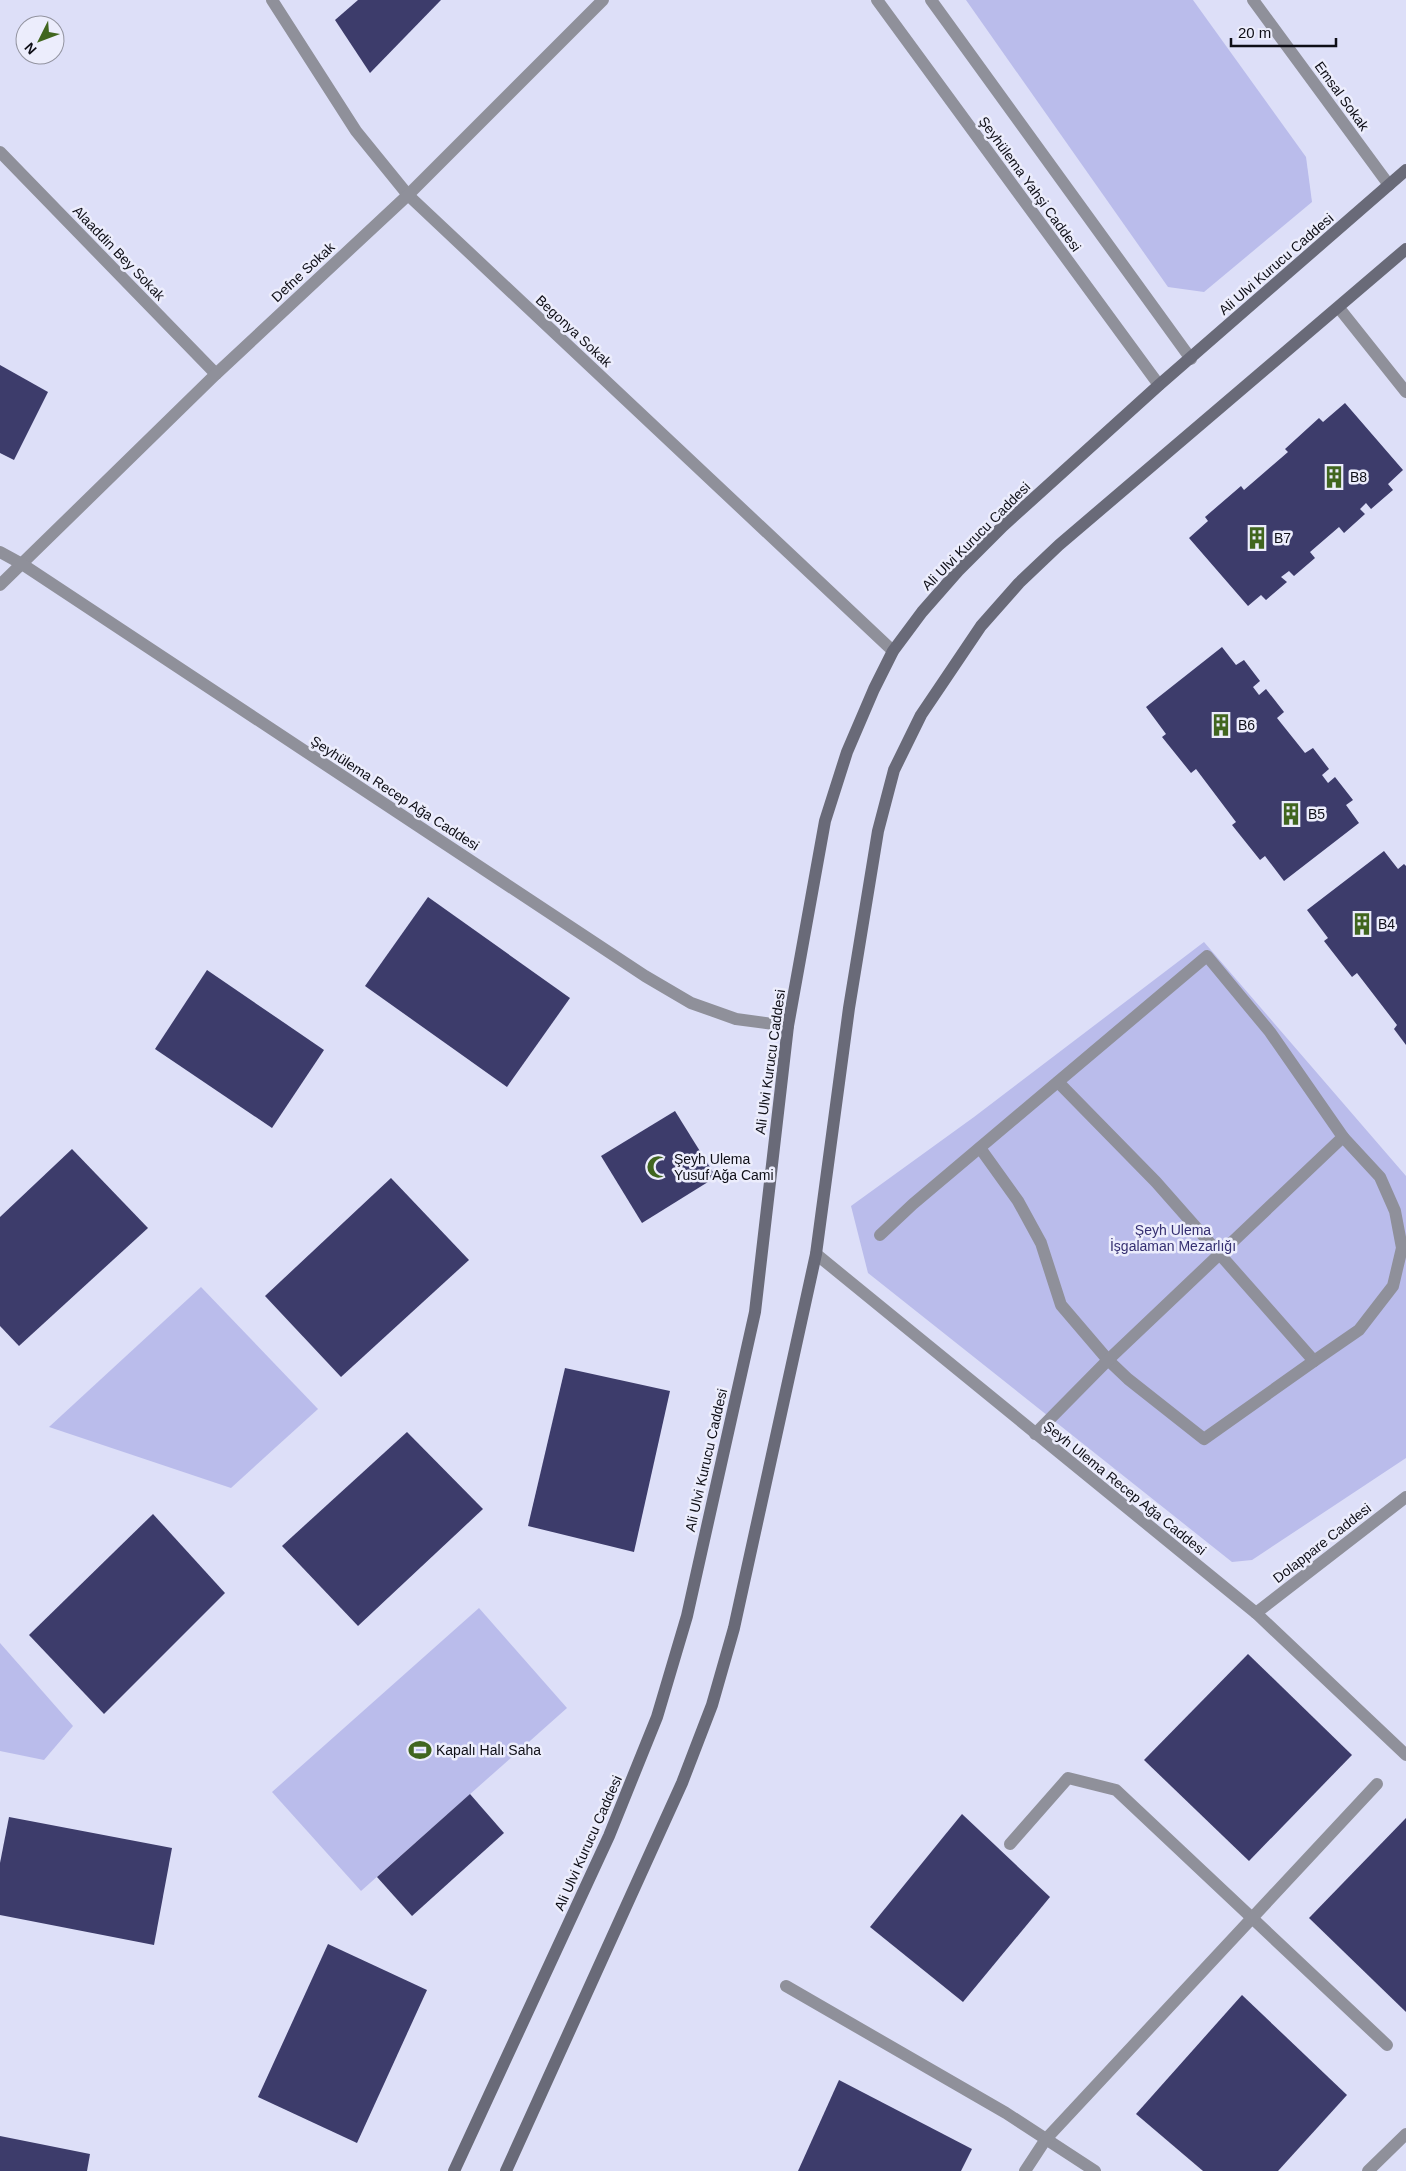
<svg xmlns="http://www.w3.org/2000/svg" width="1406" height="2171" font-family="Helvetica,sans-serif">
  <rect width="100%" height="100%" fill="#dddff8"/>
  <!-- green -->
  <g fill="#babceb">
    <polygon points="966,0 1193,0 1306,157 1312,202 1204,292 1168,287"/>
    <polygon points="1204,942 1406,1176 1406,1458 1252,1560 1232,1562 868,1273 851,1206 974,1117"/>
    <polygon points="201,1287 318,1409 231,1488 49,1427"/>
    <polygon points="479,1608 567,1708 361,1891 272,1792"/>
    <polygon points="0,1643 73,1726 44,1760 0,1751"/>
  </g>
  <!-- building -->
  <g fill="#3d3c6b">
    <polygon points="358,0 441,0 370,73 335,20"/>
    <polygon points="0,365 48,392 14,460 0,453"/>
    <polygon points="1345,403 1403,470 1388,484 1393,490 1371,509 1366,503 1360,509 1365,514 1344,533 1339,527 1310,552 1315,558 1294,576 1289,571 1281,577 1287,582 1266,600 1261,595 1248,606 1189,538 1208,521 1205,517 1241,486 1244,490 1288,452 1285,449 1319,418 1323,422"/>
    <polygon points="1222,647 1236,665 1244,660 1260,681 1253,687 1259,695 1266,689 1284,712 1277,718 1305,753 1313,748 1329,769 1322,775 1328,783 1335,777 1353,800 1346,805 1359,823 1284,881 1265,856 1260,860 1232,825 1236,822 1196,769 1191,773 1162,737 1166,734 1146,707"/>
    <polygon points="1384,851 1398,869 1404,864 1406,866 1406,1045 1394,1029 1397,1025 1357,973 1352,977 1324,941 1328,938 1307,910"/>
    <polygon points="428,897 570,998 507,1087 365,986"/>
    <polygon points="207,970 324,1050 272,1128 155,1049"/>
    <polygon points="675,1111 716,1177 642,1223 601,1156"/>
    <polygon points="72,1149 148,1228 19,1346 0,1326 0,1217"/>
    <polygon points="391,1178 469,1260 341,1377 265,1296"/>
    <polygon points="565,1368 670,1391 634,1552 528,1526"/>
    <polygon points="407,1432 483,1509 358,1626 282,1546"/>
    <polygon points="153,1514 225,1593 104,1714 29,1635"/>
    <polygon points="1248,1654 1352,1755 1249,1861 1144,1760"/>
    <polygon points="470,1794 504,1833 412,1916 377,1877"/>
    <polygon points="962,1814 1050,1897 963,2002 870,1927"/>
    <polygon points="9,1817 172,1848 154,1945 0,1915 0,1863"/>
    <polygon points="1406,1818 1406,2012 1309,1918"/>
    <polygon points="328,1944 427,1990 357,2143 258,2097"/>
    <polygon points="1242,1995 1347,2095 1278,2171 1203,2171 1136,2114"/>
    <polygon points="839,2080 972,2149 961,2171 798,2171"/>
    <polygon points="0,2136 90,2154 87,2171 0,2171"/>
  </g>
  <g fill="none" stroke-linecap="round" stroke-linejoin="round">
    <!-- service -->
    <g stroke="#8f909a" stroke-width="12">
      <polyline points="1058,1082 1156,1182 1314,1361 1359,1330 1393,1286 1402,1248 1395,1211 1380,1177 1343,1137"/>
      <polyline points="980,1148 1018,1201 1041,1243 1061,1305 1108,1360 1128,1379 1204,1439 1314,1361"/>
      <polyline points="880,1235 913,1204 1207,956 1270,1032 1343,1137 1108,1360 1035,1434"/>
    </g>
    <!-- minor -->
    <g stroke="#8f909a" stroke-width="12">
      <polyline points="272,0 356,131 408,195 893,651"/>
      <polyline points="1253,0 1389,185"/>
      <polyline points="0,152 216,374"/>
      <polyline points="1339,308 1406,392"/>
      <polyline points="0,585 216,374 408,195 603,0"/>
      <polyline points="1010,1844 1068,1778 1116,1790 1387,2045"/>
      <polyline points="786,1986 1006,2113 1095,2171"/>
      <polyline points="1025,2171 1046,2139 1377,1784"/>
      <polyline points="1368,2171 1406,2134"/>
    </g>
    <!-- tertiary -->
    <g stroke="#8f909a" stroke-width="12">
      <polyline points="877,0 1159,385"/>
      <polyline points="931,0 1191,359"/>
      <polyline points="0,552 22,564 645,976 691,1003 736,1019 788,1026"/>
      <polyline points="816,1254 1256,1613 1406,1755"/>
      <polyline points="1256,1613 1406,1497"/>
    </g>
    <!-- secondary -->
    <g stroke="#696a78" stroke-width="12">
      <polyline points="454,2171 609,1836 657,1717 687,1616 755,1312 788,1026 825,821 847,752 874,689 893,651 922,612 958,571 1003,526 1159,385 1406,170"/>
      <polyline points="506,2171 682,1783 712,1705 734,1628 816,1254 849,1008 878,831 894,770 921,715 981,626 1019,583 1059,545 1406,249"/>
    </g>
  </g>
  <!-- icons -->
  <defs>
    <symbol id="building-bare" viewBox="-9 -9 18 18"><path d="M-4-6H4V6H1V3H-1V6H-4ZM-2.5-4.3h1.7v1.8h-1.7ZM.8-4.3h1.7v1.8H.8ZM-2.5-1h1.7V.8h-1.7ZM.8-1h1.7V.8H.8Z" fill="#41661f" stroke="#ecedfc" stroke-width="2.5" paint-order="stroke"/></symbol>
    <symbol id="mosque-bare" viewBox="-9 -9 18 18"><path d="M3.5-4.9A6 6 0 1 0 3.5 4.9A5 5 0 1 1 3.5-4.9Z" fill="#41661f" stroke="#ecedfc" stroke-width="2.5" paint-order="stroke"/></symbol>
    <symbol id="stadium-bare" viewBox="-9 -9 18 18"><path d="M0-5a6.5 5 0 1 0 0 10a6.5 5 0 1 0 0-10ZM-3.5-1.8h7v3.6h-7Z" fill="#41661f" stroke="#ecedfc" stroke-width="2.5" paint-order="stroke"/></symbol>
  </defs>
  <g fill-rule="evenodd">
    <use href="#building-bare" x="1318" y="461" width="32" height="32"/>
    <use href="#building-bare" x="1241" y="522" width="32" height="32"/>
    <use href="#building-bare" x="1205" y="709" width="32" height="32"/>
    <use href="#building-bare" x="1275" y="798" width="32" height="32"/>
    <use href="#building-bare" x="1346" y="908" width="32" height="32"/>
    <use href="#mosque-bare" x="642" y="1151" width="32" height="32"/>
    <use href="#stadium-bare" x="404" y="1734" width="32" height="32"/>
  </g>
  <g text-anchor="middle" stroke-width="5" stroke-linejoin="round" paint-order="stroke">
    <!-- street labels -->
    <g font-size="14" fill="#0e0e16" stroke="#ecedfc">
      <text transform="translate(1342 96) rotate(54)" y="5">Emsal Sokak</text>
      <text transform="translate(1030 184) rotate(54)" y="5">Şeyhülema Yahşi Caddesi</text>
      <text transform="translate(119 253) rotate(46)" y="5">Alaaddin Bey Sokak</text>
      <text transform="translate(1276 264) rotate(-41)" y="5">Ali Ulvi Kurucu Caddesi</text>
      <text transform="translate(303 272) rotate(-43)" y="5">Defne Sokak</text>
      <text transform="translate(574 331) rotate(43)" y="5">Begonya Sokak</text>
      <text transform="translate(976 536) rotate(-45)" y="5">Ali Ulvi Kurucu Caddesi</text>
      <text transform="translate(395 793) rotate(33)" y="5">Şeyhülema Recep Ağa Caddesi</text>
      <text transform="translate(770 1062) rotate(-82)" y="5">Ali Ulvi Kurucu Caddesi</text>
      <text transform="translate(706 1460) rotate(-77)" y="5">Ali Ulvi Kurucu Caddesi</text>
      <text transform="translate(1125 1488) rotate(39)" y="5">Şeyh Ulema Recep Ağa Caddesi</text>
      <text transform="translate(1322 1543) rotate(-38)" y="5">Dolappare Caddesi</text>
      <text transform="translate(588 1843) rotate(-66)" y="5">Ali Ulvi Kurucu Caddesi</text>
    </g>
    <!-- poi labels -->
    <g font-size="14" fill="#0e0e16" stroke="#ecedfc" text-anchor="start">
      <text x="1350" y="482">B8</text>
      <text x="1274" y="543">B7</text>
      <text x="1238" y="730">B6</text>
      <text x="1308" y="819">B5</text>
      <text x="1378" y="929">B4</text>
      <text x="674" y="1164">Şeyh Ulema<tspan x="674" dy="16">Yusuf Ağa Cami</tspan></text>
      <text x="436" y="1755">Kapalı Halı Saha</text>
    </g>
    <!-- park labels -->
    <g font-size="14" fill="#352f71" stroke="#ecedfc">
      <text x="1173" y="1235">Şeyh Ulema<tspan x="1173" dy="16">İşgalaman Mezarlığı</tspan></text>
    </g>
  </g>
  <!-- north arrow -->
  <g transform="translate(40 40) rotate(228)"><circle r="24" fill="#ecedfc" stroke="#9394a0"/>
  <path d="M0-4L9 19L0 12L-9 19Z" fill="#41661f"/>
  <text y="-8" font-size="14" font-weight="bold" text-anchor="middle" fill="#0e0e16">N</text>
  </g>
  <!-- scale -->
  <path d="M1231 38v8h105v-8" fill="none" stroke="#0e0e16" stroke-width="2.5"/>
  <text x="1238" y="38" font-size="15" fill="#0e0e16" stroke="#ecedfc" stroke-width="4" paint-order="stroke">20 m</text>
</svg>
